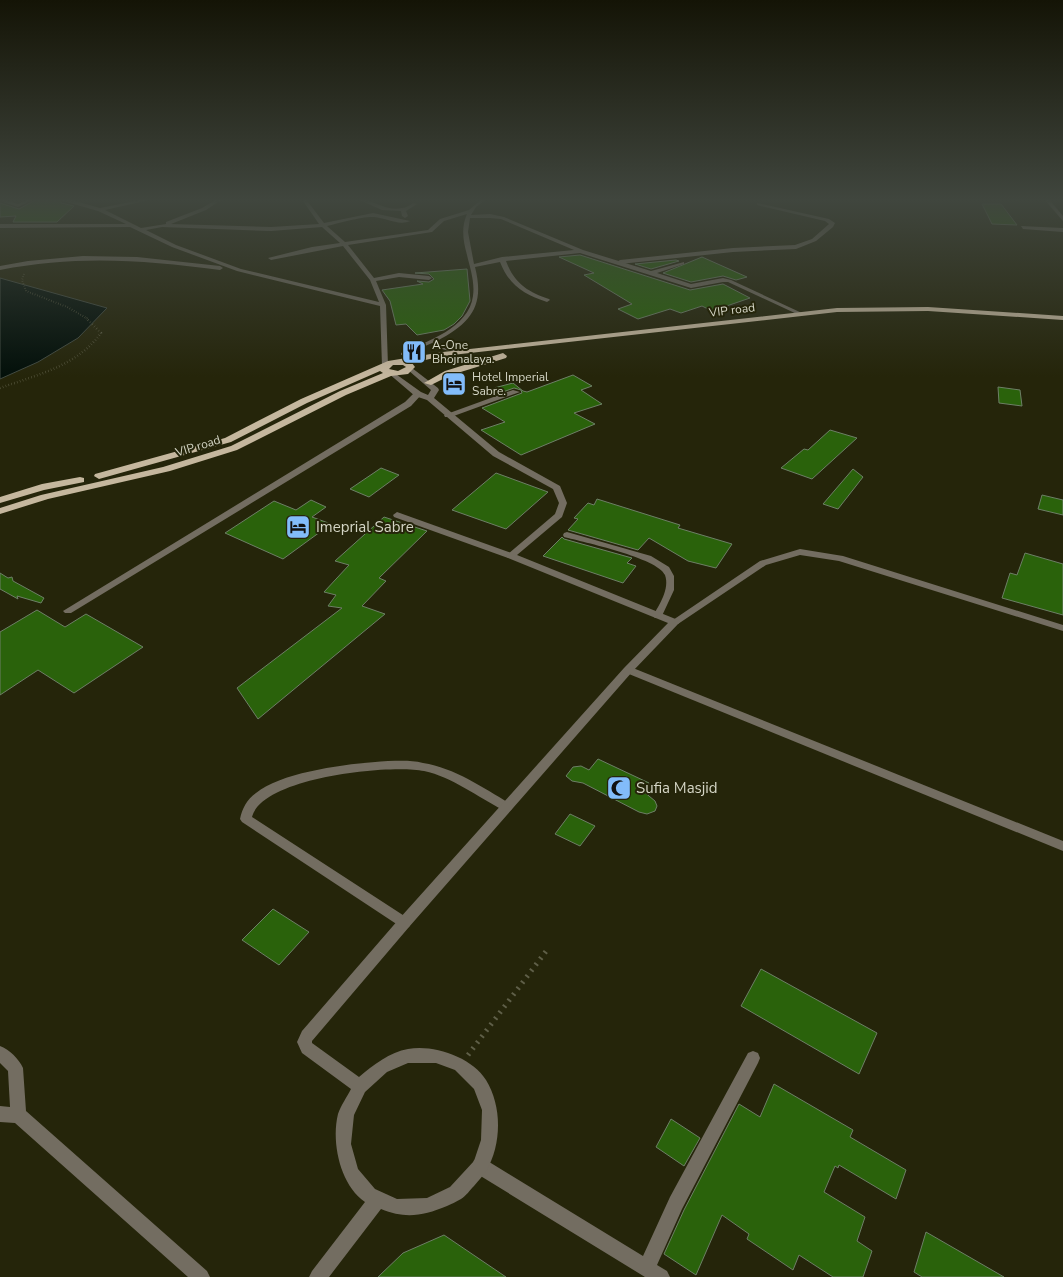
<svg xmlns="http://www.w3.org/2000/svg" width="1063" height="1277" font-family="'Nunito Sans',sans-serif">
  <rect width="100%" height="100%" fill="#25250a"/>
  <!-- water -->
  <polygon fill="#03100a" stroke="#424b42" points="0,278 107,308 78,338 38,362 0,379"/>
  <!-- building -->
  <g fill="#2a620b" stroke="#6d7f66">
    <polygon points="39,198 60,198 61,203 74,206 57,222 13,222 16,216 0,217 0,203 19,209"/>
    <polygon points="982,204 1001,204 1017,225 992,224"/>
    <polygon points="580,255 690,290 723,284 750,298 712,311 702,306 681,313 670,309 638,319 618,309 632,304 584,275 594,273 559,257"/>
    <polygon points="702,257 747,277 736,280 723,276 691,282 663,273"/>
    <polygon points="676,260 679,261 651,269 635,264"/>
    <polygon points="467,269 470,301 462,316 454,324 444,330 417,335 406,324 396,325 390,301 382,290 423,284 417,281 429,282 434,279 429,274 415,273"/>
    <polygon points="573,375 592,386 581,390 602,404 574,413 595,424 521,455 481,430 505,422 482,408 522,393 521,390 514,388 500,393 494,388 513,383 523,391 527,392"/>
    <polygon points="998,387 1020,390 1022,406 999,403"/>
    <polygon points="830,430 857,438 812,479 781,468 804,449 808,450"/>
    <polygon points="381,468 399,475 369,497 350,489"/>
    <polygon points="853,469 863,477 838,509 823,504"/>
    <polygon points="496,473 548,492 506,529 452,510"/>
    <polygon points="1042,495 1063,500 1063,515 1038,509"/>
    <polygon points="597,499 680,525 678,528 732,544 716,568 688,561 649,538 638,550 568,530 578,519 574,518 588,503 594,505"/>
    <polygon points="311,500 326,507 312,517 331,524 283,559 225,533 274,501 296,510"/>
    <polygon points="384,517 427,531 379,578 386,581 362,606 385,614 258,719 237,688 342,608 328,606 336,595 324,592 349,565 335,561"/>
    <polygon points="562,537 564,539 632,558 627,563 636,566 623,583 543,556"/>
    <polygon points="1025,553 1063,564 1063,615 1002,598 1010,573 1017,575"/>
    <polygon points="0,573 8,578 12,577 13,581 44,598 41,603 17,596 18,599 0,589"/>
    <polygon points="37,610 65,627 86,614 143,647 74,693 38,670 0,695 0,632"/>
    <polygon points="598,759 649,783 643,791 655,801 657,806 655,811 647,814 639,812 583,783 572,781 566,776 573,767 581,766 589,770"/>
    <polygon points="570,814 595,826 580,846 555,834"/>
    <polygon points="273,909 309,932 279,965 242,940"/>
    <polygon points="761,969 877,1033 859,1074 741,1006"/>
    <polygon points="774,1084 853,1130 850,1137 906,1170 896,1199 839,1165 838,1168 835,1166 824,1192 865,1217 857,1241 872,1251 863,1277 833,1277 799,1255 793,1270 747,1239 749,1234 722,1215 696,1275 664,1254 684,1210 739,1104 760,1117"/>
    <polygon points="671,1119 700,1138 684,1166 656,1147"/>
    <polygon points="926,1232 1004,1277 922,1277 914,1272"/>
    <polygon points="444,1235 506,1277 378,1277 403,1253"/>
  </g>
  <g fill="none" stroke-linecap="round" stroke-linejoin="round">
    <!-- path-far2 -->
    <polyline stroke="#5f5f48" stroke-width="2" stroke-dasharray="0.5 2" stroke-linecap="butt" points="24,274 22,280 26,291 67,307 88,319"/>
    <!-- path-far1 -->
    <path stroke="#5f5f48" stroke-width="2.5" stroke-dasharray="0.5 2.5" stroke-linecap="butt" d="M 0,388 C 37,375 77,366 101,333 L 86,318"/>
    <!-- path -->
    <polyline stroke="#5f5f48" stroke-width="5" stroke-dasharray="2 5.5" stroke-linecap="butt" points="468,1055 547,950"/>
    <!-- service -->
    <g fill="#736d61" fill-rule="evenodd">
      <polygon points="1043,198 1048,198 1063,216 1063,221"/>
      <polygon points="757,203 829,219 835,223 833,227 816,241 796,249 733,252 620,264 617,262 620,260 733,248 795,245 812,239 829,224 825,221 757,205"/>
      <polygon points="1021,226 1063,228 1063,232 1023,229"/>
      <polygon points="415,392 422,394 411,406 71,613 65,613 63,611 405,402"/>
      <polygon points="397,512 514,554 516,556 514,558 508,558 394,517 393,515"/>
      <path d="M 388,761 C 400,761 411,760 423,763 C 455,768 483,788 511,804 L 513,807 L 511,810 L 507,812 L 503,810 C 478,797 452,777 424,771 C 390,764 262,777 252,817 L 409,919 L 411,923 L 409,927 L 404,929 L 242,822 L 240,819 C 242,809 247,799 256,793 C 283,771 353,763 388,761 Z"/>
      <path d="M 0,1046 C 9,1049 19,1059 23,1068 L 26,1111 L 207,1271 L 210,1277 L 188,1277 L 15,1123 L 0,1122 L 0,1106 L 10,1107 L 8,1071 L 0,1063 Z"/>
    </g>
    <!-- minor -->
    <g fill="#736d61" fill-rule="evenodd">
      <polygon points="0,198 18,204 31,198 37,198 18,207 0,201"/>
      <path d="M 64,198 L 68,198 L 68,199 L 100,208 L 150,198 L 158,198 L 105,210 L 141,228 L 166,224 L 166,222 L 202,208 L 219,198 L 224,198 L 206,210 L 171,224 L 271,227 L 319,224 L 301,198 L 305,198 L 324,223 L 373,213 L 410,221 C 399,226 386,218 374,217 C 364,216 338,223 327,226 L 345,242 L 428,230 L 440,219 L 469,210 L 483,198 L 488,198 L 476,207 L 471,215 L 490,214 L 504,217 L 583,250 L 651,271 L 684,262 L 684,264 L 657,273 L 691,284 L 723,278 L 731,280 L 804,314 L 799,315 L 728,282 L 723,282 L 691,288 L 580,253 L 506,261 C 514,283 528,292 549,299 L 550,300 L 547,302 C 524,295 509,285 500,262 L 475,267 C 485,306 471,323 437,341 L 446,347 L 461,352 L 461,354 L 442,349 L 432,343 L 405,355 L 401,355 L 401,353 C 426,342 469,328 473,296 C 475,282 470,268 467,255 C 463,241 461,227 467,214 L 444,221 L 432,232 L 348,245 L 374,278 L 399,273 L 429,276 L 432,278 L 429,280 L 399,277 L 376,281 L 386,305 L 388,366 L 385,368 L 382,366 L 380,306 L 237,271 L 172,247 L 130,227 L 0,228 L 0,224 L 126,224 L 98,211 L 63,201 ZM 470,218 L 490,218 L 501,219 L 574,250 L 502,257 L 474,264 L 468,232 ZM 162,227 L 271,231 L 322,227 L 340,243 L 312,247 L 268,258 L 271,260 L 343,246 L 370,280 L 379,302 L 241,269 L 176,245 L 146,230 Z"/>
      <path d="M 355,198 C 371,198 385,212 402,208 C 406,208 410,205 413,203 L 417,204 L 406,211 L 408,216 L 405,218 L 402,216 L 401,211 L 382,210 Z"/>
      <path d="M 83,256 L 137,257 L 220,266 L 223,268 L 220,270 C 143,260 77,255 0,270 L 0,266 L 28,261 Z"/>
      <polygon points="513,390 520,392 451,417 445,417 444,415"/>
      <path d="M 567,532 L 651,556 L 669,567 L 674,576 L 674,590 L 661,618 L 655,618 L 653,616 C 659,605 670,589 665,575 C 658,558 583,542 564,537 L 563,535 L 564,533 Z"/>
      <polygon points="800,549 843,556 1063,625 1063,631 839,561 800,555 766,565 678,624 672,624 670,622 760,561"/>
      <polygon points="628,666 1063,841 1063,851 624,672 623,670"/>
      <polygon points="753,1051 758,1053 760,1058 758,1063 682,1209 657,1265 667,1271 670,1277 645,1277 474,1172 472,1166 474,1160 480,1158 486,1160 643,1256 670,1197 748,1053"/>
    </g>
    <!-- tertiary -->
    <path fill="#736d61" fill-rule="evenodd" d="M 408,368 L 412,368 L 438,388 L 439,390 L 434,398 L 499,452 L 560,486 L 567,503 L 562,517 L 517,555 L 678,620 L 680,622 L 632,672 L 409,927 L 312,1041 L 312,1043 L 359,1077 C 373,1065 390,1052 408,1049 C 433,1044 472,1057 486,1080 C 502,1106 502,1144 486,1171 C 483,1176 478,1181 474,1186 C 470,1190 466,1196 461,1199 C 456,1202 451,1204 447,1206 C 423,1216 405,1219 381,1209 L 329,1277 L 309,1277 L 312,1271 L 365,1202 C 340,1185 331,1142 338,1114 C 341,1105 347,1097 351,1089 L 302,1053 L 297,1042 L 302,1031 L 399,919 L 624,668 L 668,623 L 508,558 L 506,556 L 508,554 L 555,514 L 559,503 L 553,489 L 493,456 L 427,400 L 415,396 L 388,373 L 393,372 L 421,392 L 428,395 L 431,390 L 408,370 ZM 408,1063 L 436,1063 L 455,1070 L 474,1089 L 482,1110 L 481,1140 L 474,1161 L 450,1187 L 427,1198 L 397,1199 L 375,1189 L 358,1169 L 351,1144 L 354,1115 L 365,1092 L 387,1072 Z"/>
    <!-- primary -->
    <g fill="#c5b79e" fill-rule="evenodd">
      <path d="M 928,307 L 1063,316 L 1063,320 L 928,311 L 837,312 L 443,356 L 412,363 L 415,367 L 408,374 L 391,376 L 346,395 L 237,450 L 170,471 L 48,499 L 0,514 L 0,508 L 41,495 L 163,467 L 231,446 L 340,391 L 383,373 L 380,371 L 307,403 L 231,442 L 99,479 L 94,476 L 95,474 L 225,438 L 301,399 L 388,361 L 443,352 L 837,308 ZM 393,365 L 403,365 L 406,367 L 398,371 L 389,369 Z"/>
      <polygon points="503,353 507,356 506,358 451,375 431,385 424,383 445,371"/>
      <polygon points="80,477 84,478 84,482 44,490 0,503 0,497 42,484"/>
    </g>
  </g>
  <!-- sky -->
  <linearGradient id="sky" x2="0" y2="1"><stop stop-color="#141406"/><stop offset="0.53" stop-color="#40463e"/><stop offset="1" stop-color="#40463e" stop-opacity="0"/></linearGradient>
  <rect width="1063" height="377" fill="url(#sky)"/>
  <!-- icons -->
  <defs>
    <symbol id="restaurant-square" viewBox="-11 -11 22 22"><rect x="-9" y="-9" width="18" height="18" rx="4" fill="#82bcfa" stroke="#25250a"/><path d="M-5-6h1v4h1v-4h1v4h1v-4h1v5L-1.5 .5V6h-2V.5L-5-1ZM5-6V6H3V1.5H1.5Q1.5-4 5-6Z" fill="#111"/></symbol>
    <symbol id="hotel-square" viewBox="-11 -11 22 22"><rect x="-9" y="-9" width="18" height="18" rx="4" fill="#82bcfa" stroke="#25250a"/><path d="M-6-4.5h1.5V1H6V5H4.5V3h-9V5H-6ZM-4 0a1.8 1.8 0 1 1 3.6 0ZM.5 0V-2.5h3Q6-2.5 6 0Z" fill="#111"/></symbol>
    <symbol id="mosque-square" viewBox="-11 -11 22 22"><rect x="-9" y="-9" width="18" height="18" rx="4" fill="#82bcfa" stroke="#25250a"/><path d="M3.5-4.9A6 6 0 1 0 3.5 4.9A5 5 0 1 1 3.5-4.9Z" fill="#111"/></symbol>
  </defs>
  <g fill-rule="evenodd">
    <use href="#restaurant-square" x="400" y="338" width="28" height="28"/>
    <use href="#hotel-square" x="440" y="370" width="28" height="28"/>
    <use href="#hotel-square" x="284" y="513" width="28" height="28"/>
    <use href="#mosque-square" x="605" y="774" width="28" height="28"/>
  </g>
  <g text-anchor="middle" stroke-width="4" stroke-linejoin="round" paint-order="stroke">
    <!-- far-street labels -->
    <g font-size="12" fill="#d4d5c5" stroke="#25250a">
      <text transform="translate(732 310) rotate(-7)" y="4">VIP road</text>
      <text transform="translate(198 446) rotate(-17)" y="4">VIP road</text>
    </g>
    <!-- far-poi labels -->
    <g font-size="12" fill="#d4d5c5" stroke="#25250a" text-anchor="start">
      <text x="432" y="349">A-One<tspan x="432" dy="14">Bhojnalaya.</tspan></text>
      <text x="472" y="381">Hotel Imperial<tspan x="472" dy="14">Sabre.</tspan></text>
    </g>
    <!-- poi labels -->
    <g font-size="15" fill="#d4d5c5" stroke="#25250a" text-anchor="start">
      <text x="316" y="532">Imeprial Sabre</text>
      <text x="636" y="793">Sufia Masjid</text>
    </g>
  </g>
</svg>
